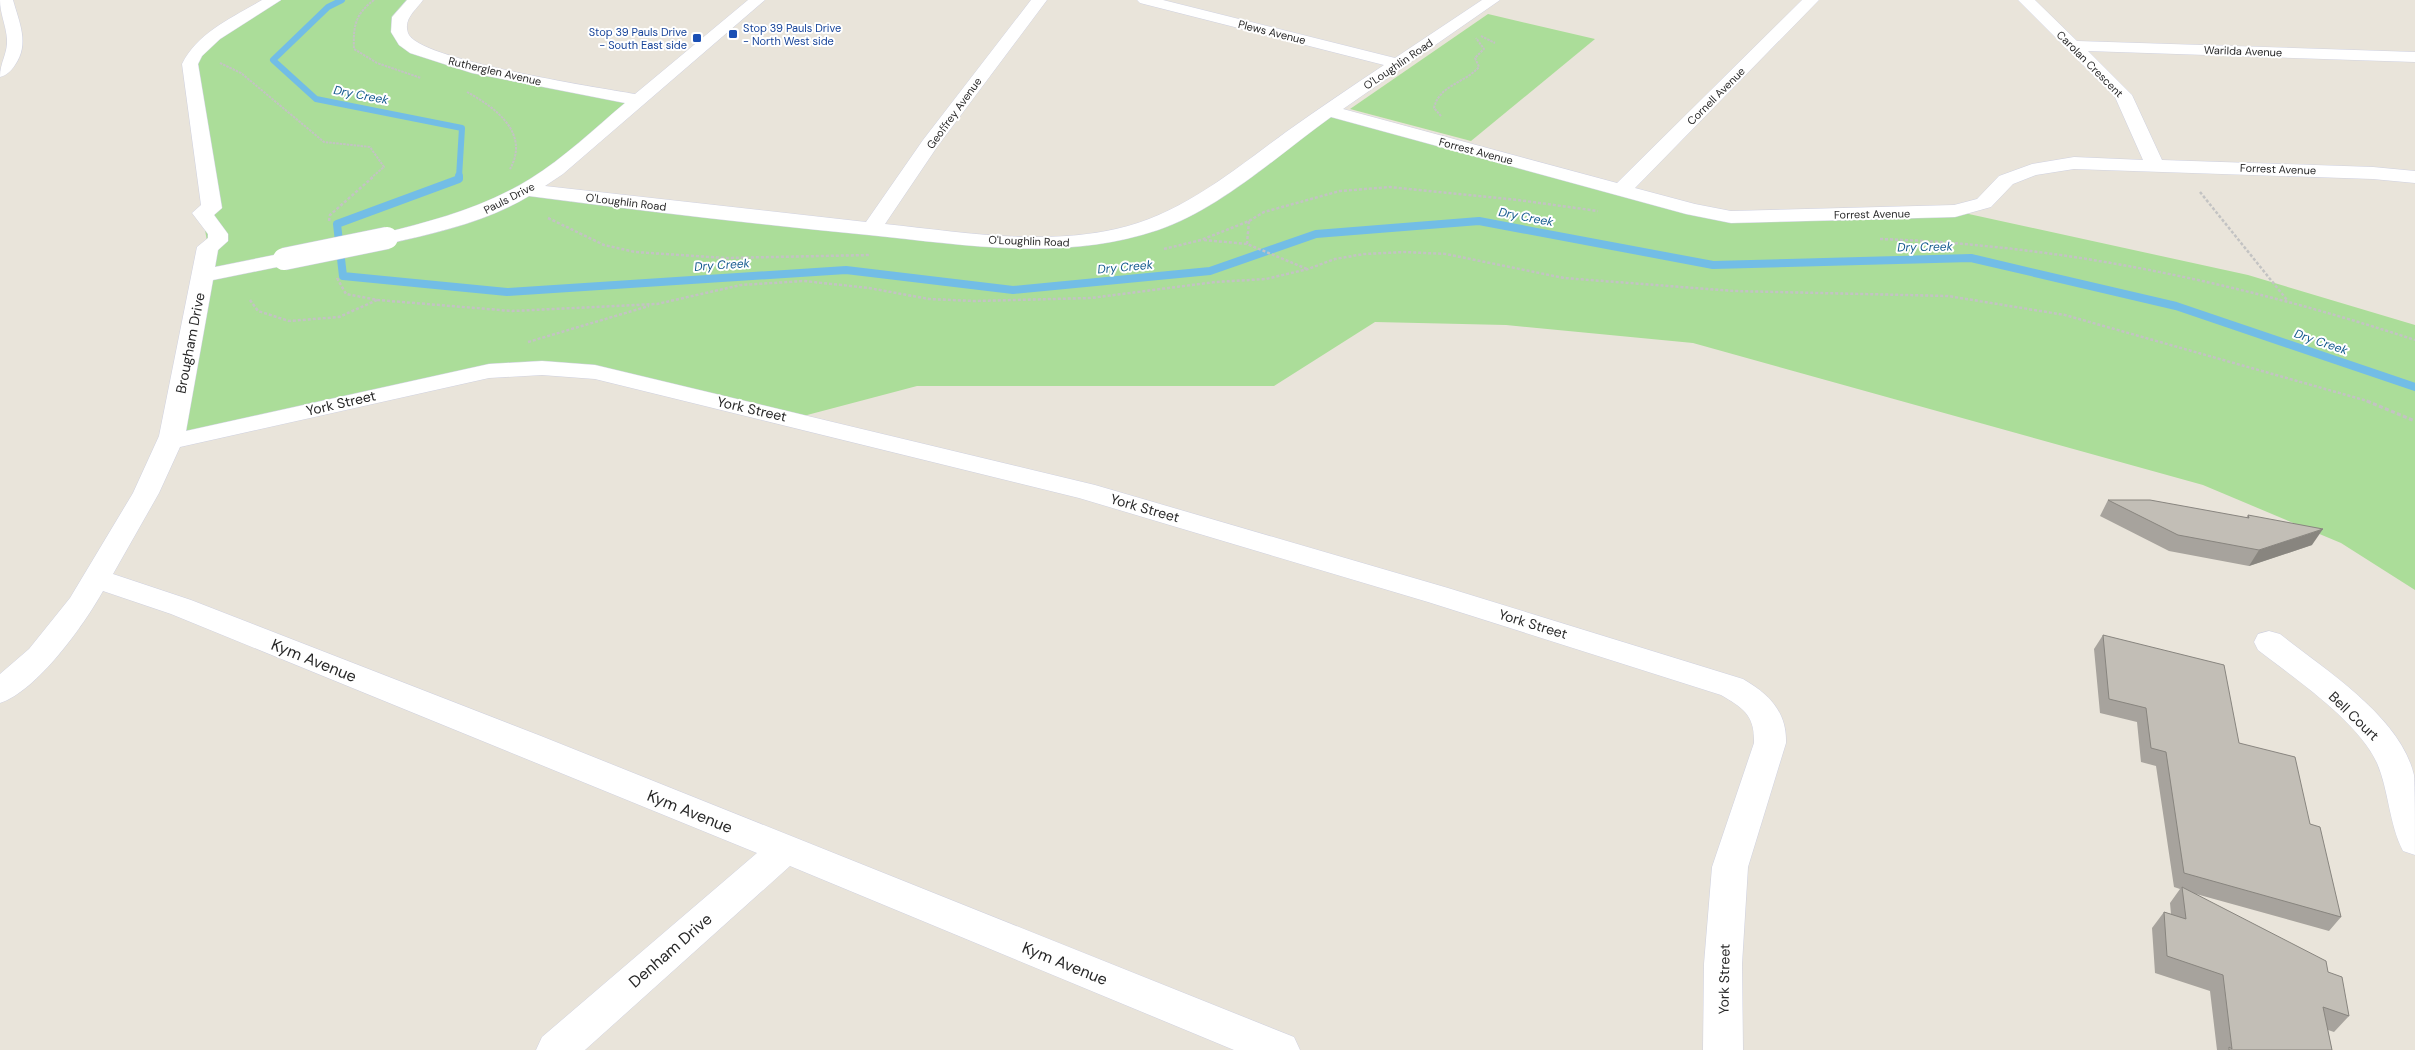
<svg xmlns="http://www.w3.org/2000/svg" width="2415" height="1050" font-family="'DM Sans',sans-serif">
  <rect width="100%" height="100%" fill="#e9e4da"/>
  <!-- green -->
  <g fill="#abdd99">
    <polygon points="273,0 418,0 400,17 401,36 423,53 638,100 522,193 1042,243 1157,223 1329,111 1706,214 1955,211 2248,275 2415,325 2415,590 2341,543 2203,485 1693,343 1506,325 1375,322 1274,386 917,386 792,419 595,372 505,369 169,442 208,247 202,213 190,64 207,42"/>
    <polygon points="1488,14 1595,39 1471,141 1350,109"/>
  </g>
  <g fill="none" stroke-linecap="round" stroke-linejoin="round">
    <!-- stream-far1 -->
    <polyline stroke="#72bde6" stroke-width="6" points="342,0 328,7 273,60 316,99 462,128 459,177"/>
    <!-- stream -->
    <polyline stroke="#72bde6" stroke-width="8" points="459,176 459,179 337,224 343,276 507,292 846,270 1013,290 1210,271 1316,234 1479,221 1713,265 1971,258 2176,306 2415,387"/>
    <defs>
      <g id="street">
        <path d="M 0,0 L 13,0 C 19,22 30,44 15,65 C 11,71 7,75 0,77 C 0,62 8,53 7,39 C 6,25 0,14 0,0 Z"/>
        <path d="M 262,0 L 281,0 L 220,39 L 202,56 L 198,64 L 222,208 L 214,215 L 228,234 L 228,241 L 218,250 L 215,267 L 284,253 L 292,254 L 295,259 L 292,264 L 213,280 L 186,431 L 489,364 L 542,361 L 595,365 L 1095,485 L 1448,588 L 1743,679 C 1769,694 1787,712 1786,743 L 1748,867 L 1742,964 L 1743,1050 L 1703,1050 L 1704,964 L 1712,867 L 1754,743 C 1755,715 1743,708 1721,695 L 1428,602 L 1079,498 L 595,379 L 542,375 L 489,378 L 180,447 L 159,493 L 113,574 L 191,600 L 541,736 L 1294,1037 L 1300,1050 L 1234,1050 L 790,866 L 585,1050 L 536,1050 L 542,1037 L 757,853 L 171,614 L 103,591 C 84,625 37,691 0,703 L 0,674 L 29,649 L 70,598 L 133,493 L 159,436 L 197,247 L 208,238 L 208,234 L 192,213 L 201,205 L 182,64 C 198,32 232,18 262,0 Z"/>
        <path d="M 407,0 L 423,0 C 416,10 403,19 408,33 C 417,60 601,88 635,94 L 748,0 L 765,0 L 563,174 L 545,186 L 866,222 L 923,140 L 1031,0 L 1047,0 L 937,147 L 885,224 C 961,232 1041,246 1116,229 C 1181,215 1234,170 1286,132 C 1318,109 1351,87 1384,65 L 1140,3 L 1137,0 L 1163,0 L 1395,58 L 1482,0 L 1500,0 L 1343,109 L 1617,183 L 1802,0 L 1819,0 L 1635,188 L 1695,204 L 1731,211 L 1954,205 L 1977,199 L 1999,176 L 2032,164 L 2074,157 L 2143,160 L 2115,97 L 2018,0 L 2035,0 L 2077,41 L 2415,52 L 2415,62 L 2088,51 L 2132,95 L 2162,160 L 2373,167 L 2415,171 L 2415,183 L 2373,179 L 2074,169 L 2036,175 L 2013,184 L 1991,207 L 1955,217 L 1731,223 L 1686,214 L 1331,117 C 1278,155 1220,209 1158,230 C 1063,262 967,245 869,235 C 756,224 642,211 529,196 C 486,222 436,233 387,244 L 380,242 L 377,238 L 380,234 C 432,221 483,208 530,179 C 564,158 594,129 625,103 L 472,73 L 410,53 L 399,45 L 391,32 L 392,17 Z"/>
        <path d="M 2269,631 L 2280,634 C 2325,670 2400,716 2414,775 C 2415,793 2415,835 2415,855 L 2403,851 C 2389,824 2389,791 2377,763 C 2358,721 2294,678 2258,650 L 2254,642 L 2258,634 Z"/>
      </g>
    </defs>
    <!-- street casing -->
    <use href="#street" stroke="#cfd1e0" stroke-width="1"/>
    <!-- path-far2 -->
    <g stroke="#c3c3c3" stroke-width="2" stroke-dasharray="2.5 1" stroke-linecap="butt">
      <path d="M 374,0 C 355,14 353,27 354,49 L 377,63 L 421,78"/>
      <polyline points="1481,36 1495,43"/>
      <polyline points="220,63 241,73 324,142 370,147 384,167 372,177"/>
      <path d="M 467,92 C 496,108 530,133 510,169"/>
      <path d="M 1441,116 L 1434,108 C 1439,85 1465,83 1479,67 L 1475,58 L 1484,49 L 1476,38"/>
    </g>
    <!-- path-far1 -->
    <g stroke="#c3c3c3" stroke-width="2.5" stroke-dasharray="3 2" stroke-linecap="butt">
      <polyline points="2200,192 2287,300"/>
      <polyline points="548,218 604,245 635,252 725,258 870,255"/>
      <polyline points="329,221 330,215 374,176"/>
      <path d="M 1880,239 C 2062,245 2243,283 2415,340"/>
      <polyline points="1204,240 1247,244 1307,269"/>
      <polyline points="1247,244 1249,221"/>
      <polyline points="1164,249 1201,240 1249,221 1264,212 1340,191 1390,187 1518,200 1598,211"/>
      <polyline points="337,278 346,294 378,300 512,311 657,304 741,285 804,281 869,288 929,299 975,301 1091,298 1215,282 1266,279 1308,269 1335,259 1364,254 1405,252 1446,254 1564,278 1734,291 1948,296 2065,315 2371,402"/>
      <polyline points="250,300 258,311 289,321 339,317 377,300"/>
      <polyline points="528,342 649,306"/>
    </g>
    <!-- path -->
    <polyline stroke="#c3c3c3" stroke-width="3" stroke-dasharray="4 2.5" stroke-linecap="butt" points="2367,401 2415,421"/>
    <!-- street -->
    <use href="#street" fill="#fff" fill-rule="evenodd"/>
    <defs>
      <polyline id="street-bridge" points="284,259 387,238"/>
    </defs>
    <!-- street-bridge casing -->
    <use href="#street-bridge" stroke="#cfd1e0" stroke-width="23" stroke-linecap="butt"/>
    <!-- street-bridge -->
    <use href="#street-bridge" stroke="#fff" stroke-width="22"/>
  </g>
  <!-- wall -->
  <g fill="#a7a39d">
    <polygon points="2108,500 2246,518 2248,515 2312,545 2249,566 2169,551 2100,516"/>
    <polygon points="2103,635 2239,743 2310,824 2341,917 2329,931 2196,894 2328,972 2349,1016 2334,1032 2328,1030 2332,1050 2217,1050 2210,991 2155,973 2152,928 2164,912 2171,914 2170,903 2180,889 2174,887 2156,766 2141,762 2137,722 2100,713 2094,649"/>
  </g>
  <!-- shaded-wall -->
  <polygon fill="#88857f" points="2323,529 2312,545 2249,566 2259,550"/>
  <!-- building -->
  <g fill="#c2beb6" stroke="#88857f">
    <polygon points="2108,500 2150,500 2249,518 2248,515 2323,529 2259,550 2178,535"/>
    <polygon points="2103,635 2224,665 2239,743 2295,757 2310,824 2320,827 2341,917 2184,873 2166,752 2151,748 2146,708 2109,699"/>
    <polygon points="2182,887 2326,961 2328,972 2342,977 2349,1016 2323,1007 2332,1050 2229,1050 2229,1047 2232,1049 2223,975 2167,956 2164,912 2186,919"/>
  </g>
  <!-- markers -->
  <g fill="#1a4fb4" stroke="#fff" stroke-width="2">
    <rect x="728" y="29" width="10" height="10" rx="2.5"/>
    <rect x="692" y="33" width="10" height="10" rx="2.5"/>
  </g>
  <g text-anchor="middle" stroke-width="4" stroke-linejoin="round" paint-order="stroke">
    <!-- far-transit labels -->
    <g font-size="11" fill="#164399" stroke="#fff" text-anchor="start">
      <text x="743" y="32">Stop 39 Pauls Drive<tspan x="743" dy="13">- North West side</tspan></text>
      <text x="687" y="36" text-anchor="end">Stop 39 Pauls Drive<tspan x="687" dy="13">- South East side</tspan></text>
    </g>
    <!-- far-street labels -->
    <g font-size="11" fill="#282828" stroke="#fff">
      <text transform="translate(1272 32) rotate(14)" y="4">Plews Avenue</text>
      <text transform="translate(2243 51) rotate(2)" y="4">Warilda Avenue</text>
      <text transform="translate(1398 64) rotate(-34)" y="4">O'Loughlin Road</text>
      <text transform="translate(2090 64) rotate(45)" y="4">Carolan Crescent</text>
      <text transform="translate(495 71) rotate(13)" y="4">Rutherglen Avenue</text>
      <text transform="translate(1716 96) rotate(-45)" y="4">Cornell Avenue</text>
      <text transform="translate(954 113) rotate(-54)" y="4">Geoffrey Avenue</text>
      <text transform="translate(1476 151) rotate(15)" y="4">Forrest Avenue</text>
      <text transform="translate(2278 169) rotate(2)" y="4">Forrest Avenue</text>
      <text transform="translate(509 198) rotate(-27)" y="4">Pauls Drive</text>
      <text transform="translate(626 202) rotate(7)" y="4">O'Loughlin Road</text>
      <text transform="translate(1872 214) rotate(-1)" y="4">Forrest Avenue</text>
      <text transform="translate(1029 241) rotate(2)" y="4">O'Loughlin Road</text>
    </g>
    <!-- far-water labels -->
    <g font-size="12" font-style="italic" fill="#155a8e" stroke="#fff">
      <text transform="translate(361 95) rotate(11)" y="4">Dry Creek</text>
      <text transform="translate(1526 217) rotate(11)" y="4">Dry Creek</text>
      <text transform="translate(1925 247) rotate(-1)" y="4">Dry Creek</text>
      <text transform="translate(722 265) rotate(-4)" y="4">Dry Creek</text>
      <text transform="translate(1125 267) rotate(-5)" y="4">Dry Creek</text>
      <text transform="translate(2321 342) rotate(19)" y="4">Dry Creek</text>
    </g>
    <!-- street labels -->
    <g font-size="14" fill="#282828" stroke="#fff">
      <text transform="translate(190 343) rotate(-79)" y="5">Brougham Drive</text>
      <text transform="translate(341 403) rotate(-13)" y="5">York Street</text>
      <text transform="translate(752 409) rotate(13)" y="5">York Street</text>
      <text transform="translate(1145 508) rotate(16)" y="5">York Street</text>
      <text transform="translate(1533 624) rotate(17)" y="5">York Street</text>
      <text transform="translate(2354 716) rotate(44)" y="5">Bell Court</text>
      <text transform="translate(1724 979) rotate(-89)" y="5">York Street</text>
    </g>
    <!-- near-street labels -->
    <g font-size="16" fill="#282828" stroke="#fff">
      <text transform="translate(314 660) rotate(22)" y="6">Kym Avenue</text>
      <text transform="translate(690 811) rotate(22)" y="6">Kym Avenue</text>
      <text transform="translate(670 950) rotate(-41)" y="6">Denham Drive</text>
      <text transform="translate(1065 963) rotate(22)" y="6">Kym Avenue</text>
    </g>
  </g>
</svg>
